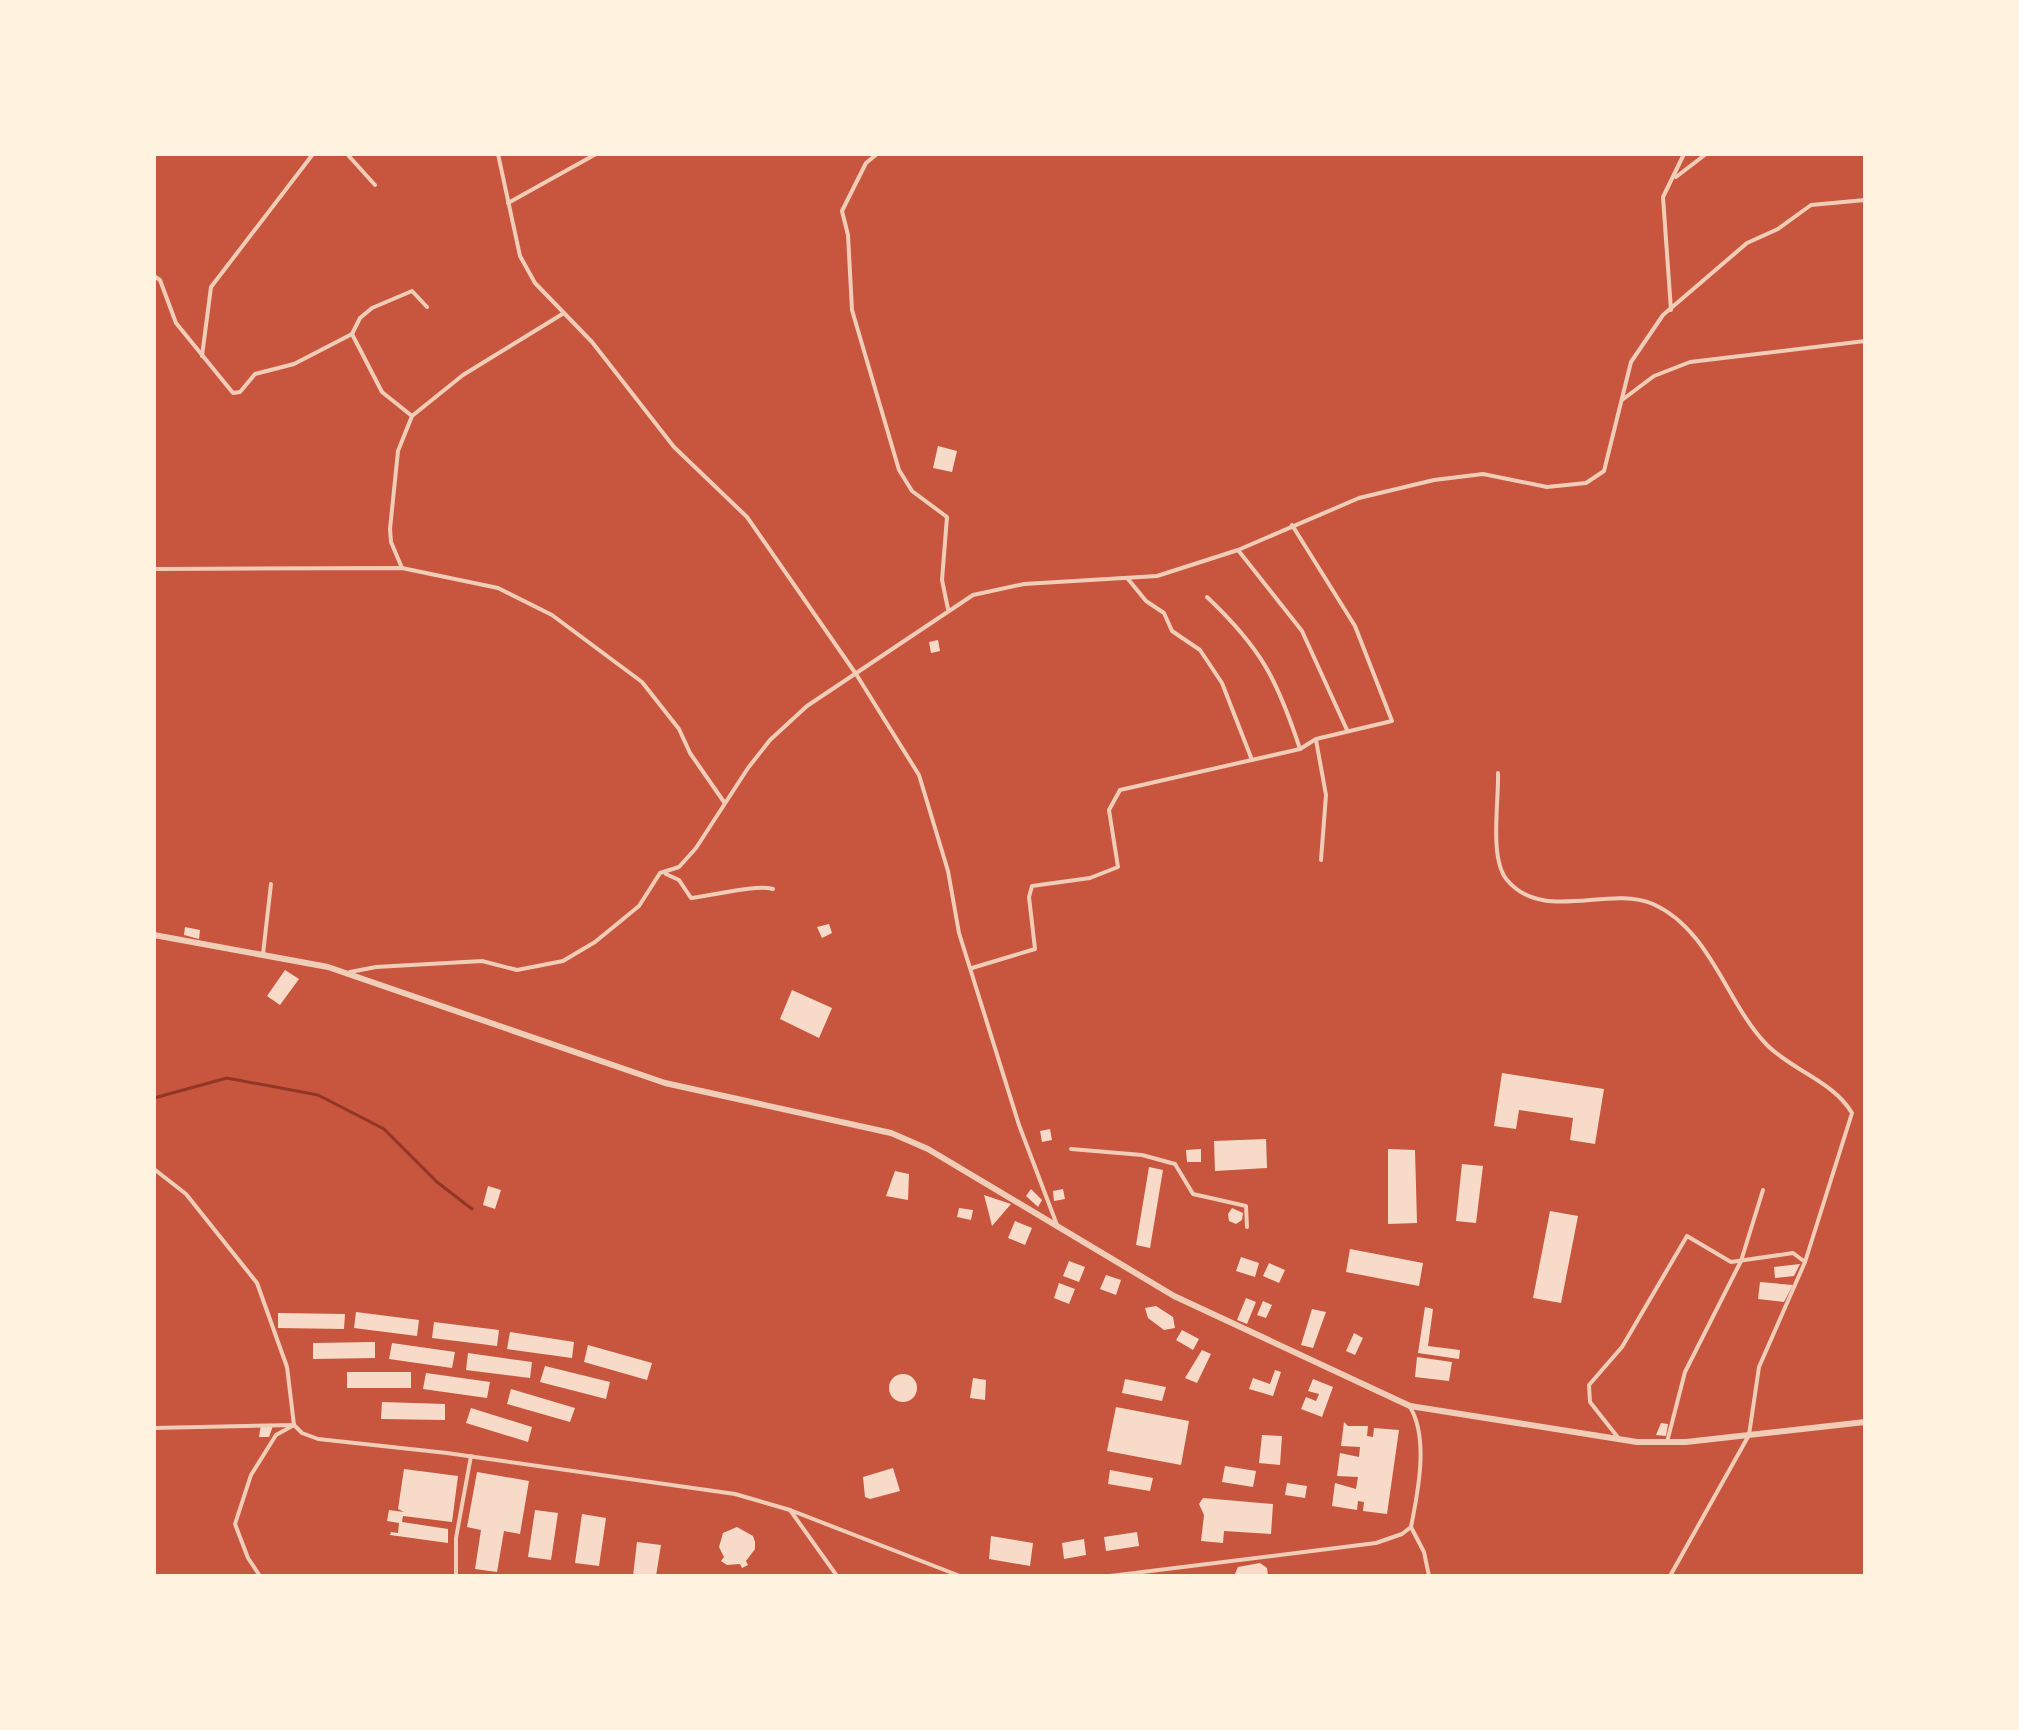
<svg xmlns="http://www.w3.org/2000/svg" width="2019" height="1730" font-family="'Noto Sans',sans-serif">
  <rect width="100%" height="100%" fill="#c8553d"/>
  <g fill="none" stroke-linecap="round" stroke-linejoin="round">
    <!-- stream -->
    <polyline stroke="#8f3625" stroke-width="3" points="154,1098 227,1078 318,1095 384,1129 437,1182 472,1209"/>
  </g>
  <!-- building -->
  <g fill="#f7dbc8">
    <polygon points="938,446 957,451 952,472 933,468"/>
    <polygon points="938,640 940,651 931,653 929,642"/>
    <polygon points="829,924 832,933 822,938 817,927"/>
    <polygon points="185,927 200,930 199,939 184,935"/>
    <polygon points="285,970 299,979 280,1005 267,996"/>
    <polygon points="792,990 832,1008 819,1038 780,1019"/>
    <polygon points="1502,1073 1604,1089 1595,1144 1570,1140 1573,1118 1519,1110 1516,1129 1494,1126"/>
    <polygon points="1050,1129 1052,1140 1042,1142 1040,1131"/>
    <polygon points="1266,1139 1267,1168 1215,1171 1214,1141"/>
    <polygon points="1201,1149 1201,1162 1187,1162 1186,1150"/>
    <polygon points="1388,1149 1415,1150 1417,1223 1388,1224"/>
    <polygon points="1462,1164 1483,1166 1476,1223 1456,1221"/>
    <polygon points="1149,1167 1163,1170 1150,1248 1136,1245"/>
    <polygon points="895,1171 909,1174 908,1200 886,1196"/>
    <polygon points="488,1186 501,1190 495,1209 483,1205"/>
    <polygon points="1031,1189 1042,1200 1038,1207 1026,1196"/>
    <polygon points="1063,1189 1065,1199 1054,1201 1053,1191"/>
    <polygon points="984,1195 1011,1204 992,1226 989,1214"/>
    <polygon points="959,1208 973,1210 971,1220 957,1217"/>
    <polygon points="1232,1208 1243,1213 1242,1220 1236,1224 1229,1221 1228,1214"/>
    <polygon points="1550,1211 1578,1216 1561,1303 1533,1298"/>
    <polygon points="1015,1221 1032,1228 1025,1245 1008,1238"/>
    <polygon points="1350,1249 1423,1263 1419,1286 1346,1272"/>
    <polygon points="1241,1257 1259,1263 1255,1277 1236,1271"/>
    <polygon points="1069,1261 1085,1267 1079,1282 1063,1276"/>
    <polygon points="1269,1263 1285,1270 1279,1283 1263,1276"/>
    <polygon points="1800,1264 1794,1276 1775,1278 1774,1267"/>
    <polygon points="1106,1275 1121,1280 1116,1295 1100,1289"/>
    <polygon points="1760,1282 1793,1285 1784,1302 1758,1299"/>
    <polygon points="1059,1283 1075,1289 1069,1304 1054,1298"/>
    <polygon points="1246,1298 1256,1302 1247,1324 1237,1320"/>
    <polygon points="1263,1301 1272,1305 1266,1318 1257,1315"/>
    <polygon points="1156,1306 1173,1317 1175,1328 1164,1330 1148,1318 1145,1308"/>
    <polygon points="1425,1307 1433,1309 1428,1346 1460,1350 1459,1359 1418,1353"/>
    <polygon points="1312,1309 1326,1312 1313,1348 1301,1345"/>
    <polygon points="356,1312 419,1320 417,1336 354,1328"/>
    <polygon points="278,1313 345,1314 344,1329 278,1328"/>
    <polygon points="434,1322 499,1330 497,1346 432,1338"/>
    <polygon points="1182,1330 1199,1339 1193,1350 1176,1340"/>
    <polygon points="510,1332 574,1342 572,1358 507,1349"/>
    <polygon points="1354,1333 1363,1338 1355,1355 1346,1351"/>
    <polygon points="375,1342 375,1358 313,1359 313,1343"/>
    <polygon points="392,1343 455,1352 452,1368 389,1359"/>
    <polygon points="588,1345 652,1363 647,1380 584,1362"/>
    <polygon points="1202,1350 1211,1354 1197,1383 1185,1378"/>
    <polygon points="468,1353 532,1362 530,1378 466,1370"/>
    <polygon points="1417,1357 1452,1362 1449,1381 1415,1377"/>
    <polygon points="545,1366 610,1382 606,1399 540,1382"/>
    <polygon points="1275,1370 1281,1372 1273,1396 1249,1389 1253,1378 1270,1384"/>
    <rect x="347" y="1372" width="64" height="16"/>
    <polygon points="426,1373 490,1382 487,1398 423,1389"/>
    <circle cx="903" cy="1388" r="14"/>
    <polygon points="973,1378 986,1380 985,1400 970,1398"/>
    <polygon points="1125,1379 1166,1387 1162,1401 1122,1393"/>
    <polygon points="1313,1379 1333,1387 1322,1417 1301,1409 1306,1397 1316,1401 1319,1394 1308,1391"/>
    <polygon points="511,1389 575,1408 570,1422 507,1404"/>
    <polygon points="382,1402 445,1404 445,1420 381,1419"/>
    <polygon points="1116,1407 1189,1421 1181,1465 1107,1451"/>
    <polygon points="471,1408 532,1427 528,1442 466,1423"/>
    <polygon points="1344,1422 1348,1426 1368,1426 1367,1436 1373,1437 1374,1428 1399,1430 1387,1514 1363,1511 1364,1502 1358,1501 1357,1510 1332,1506 1335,1483 1356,1489 1358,1477 1337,1476 1340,1453 1359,1457 1360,1447 1341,1446"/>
    <polygon points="1661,1423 1668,1424 1666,1436 1656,1435"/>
    <polygon points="261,1424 273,1426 269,1437 259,1437"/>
    <polygon points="1262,1435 1282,1436 1280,1465 1259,1463"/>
    <polygon points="1225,1466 1256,1471 1253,1487 1222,1482"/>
    <polygon points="893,1468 900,1491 870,1499 865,1497 863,1477"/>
    <polygon points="404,1469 458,1476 452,1522 403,1516 402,1522 448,1529 448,1543 390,1535 391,1532 398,1533 399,1523 387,1521 389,1510 404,1512 398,1509"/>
    <polygon points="1110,1470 1153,1478 1150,1491 1108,1484"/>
    <polygon points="477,1472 529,1481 520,1534 504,1531 497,1572 475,1569 481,1530 467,1527"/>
    <polygon points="1287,1483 1307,1486 1305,1498 1285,1495"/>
    <polygon points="1203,1498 1273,1504 1271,1534 1224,1531 1223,1543 1201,1541 1204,1515 1199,1504"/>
    <polygon points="535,1510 558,1513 551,1560 528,1557"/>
    <polygon points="582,1514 606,1518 599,1566 575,1563"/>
    <polygon points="737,1527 753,1536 755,1542 755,1549 746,1561 748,1565 742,1568 740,1564 727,1565 721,1561 724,1557 719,1547 723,1533"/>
    <polygon points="1137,1532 1139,1546 1106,1551 1104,1537"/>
    <polygon points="991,1536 1033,1543 1030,1566 989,1559"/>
    <polygon points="1084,1539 1086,1555 1064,1559 1062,1543"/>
    <polygon points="637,1542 661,1545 656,1576 633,1576"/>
    <polygon points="1260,1563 1267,1568 1268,1576 1234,1576 1238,1567"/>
  </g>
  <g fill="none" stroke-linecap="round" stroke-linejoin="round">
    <!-- minor -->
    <g stroke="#f1ccb7" stroke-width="4">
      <polyline points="347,154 375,185"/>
      <polyline points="498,154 520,256 535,283 592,342 674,447 747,517 856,674 919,775 948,871 959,933 1019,1125 1057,1225"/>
      <polyline points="877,154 866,163 842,211 848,235 852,310 899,470 912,491 947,517 942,580 948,609"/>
      <polyline points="1676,177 1706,154"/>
      <polyline points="508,203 596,154"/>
      <polyline points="154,276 160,280 176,323 233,393 240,392 255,374 294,364 352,334 360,318 372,308 412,291 427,307"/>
      <polyline points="1671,310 1663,197 1684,154"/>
      <polyline points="352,334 382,392 412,416"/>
      <polyline points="202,356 211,287 313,154"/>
      <polyline points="1622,400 1654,376 1690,362 1865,341"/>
      <polyline points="1238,550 1302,631 1347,730"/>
      <polyline points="402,568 391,542 390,529 398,451 412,416 463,375 564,313"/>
      <polyline points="156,569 402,568 498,588 552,615 642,682 679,729 690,753 724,802"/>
      <polyline points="1128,579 1146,601 1164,613 1172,631 1200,650 1222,683 1252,760"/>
      <path d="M 1207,597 C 1261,648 1277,679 1300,749"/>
      <polyline points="1316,740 1326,795 1321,860"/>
      <path d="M 1498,773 C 1499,801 1489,859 1507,880 C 1543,923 1608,885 1653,904 C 1711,930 1726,1003 1767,1045 C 1793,1071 1833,1081 1852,1113 L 1805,1262 L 1759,1367 L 1749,1435 L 1670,1576"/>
      <path d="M 666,874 L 679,880 L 691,898 C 712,896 756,884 773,889"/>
      <polyline points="263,954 271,884"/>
      <polyline points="972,968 1035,949 1029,897 1032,886 1090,878 1118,867 1109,810 1120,790 1300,749 1316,739 1392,721 1355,626 1292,525"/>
      <polyline points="350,972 376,967 482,961 517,970 563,961 595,942 639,906 660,873 679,867 696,848 748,768 770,740 807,706 973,595 1024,584 1157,576 1238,550 1359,498 1434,480 1483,474 1547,487 1586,483 1604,471 1631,362 1663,315 1747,243 1778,229 1811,205 1865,200"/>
      <polyline points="1071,1149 1142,1155 1175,1164 1193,1194 1246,1206 1247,1227"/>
      <polyline points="154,1169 186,1194 257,1283 287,1367 294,1425 276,1435 251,1475 235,1524 248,1558 260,1576"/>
      <polyline points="154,1428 294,1425 302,1433 318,1439 447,1453 735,1494 790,1510 960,1576"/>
      <polyline points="1620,1440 1590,1402 1589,1385 1622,1347 1687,1236 1731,1262 1793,1253 1805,1262"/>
      <polyline points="1667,1442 1685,1372 1741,1261 1763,1190"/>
      <polyline points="790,1510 837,1576"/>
      <polyline points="1411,1527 1424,1552 1429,1576"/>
      <polyline points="456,1576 456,1538 471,1456"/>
      <path d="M 1110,1576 L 1376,1543 L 1402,1534 L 1411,1527 C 1418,1492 1429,1438 1410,1407"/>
    </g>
    <!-- tertiary -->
    <polyline stroke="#f1ccb7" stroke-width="6" points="154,935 328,967 665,1083 891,1133 928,1149 1174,1296 1410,1406 1637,1442 1686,1442 1865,1422"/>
  </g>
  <!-- border -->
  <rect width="2019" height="1730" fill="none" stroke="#fff3e0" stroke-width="312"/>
</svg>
